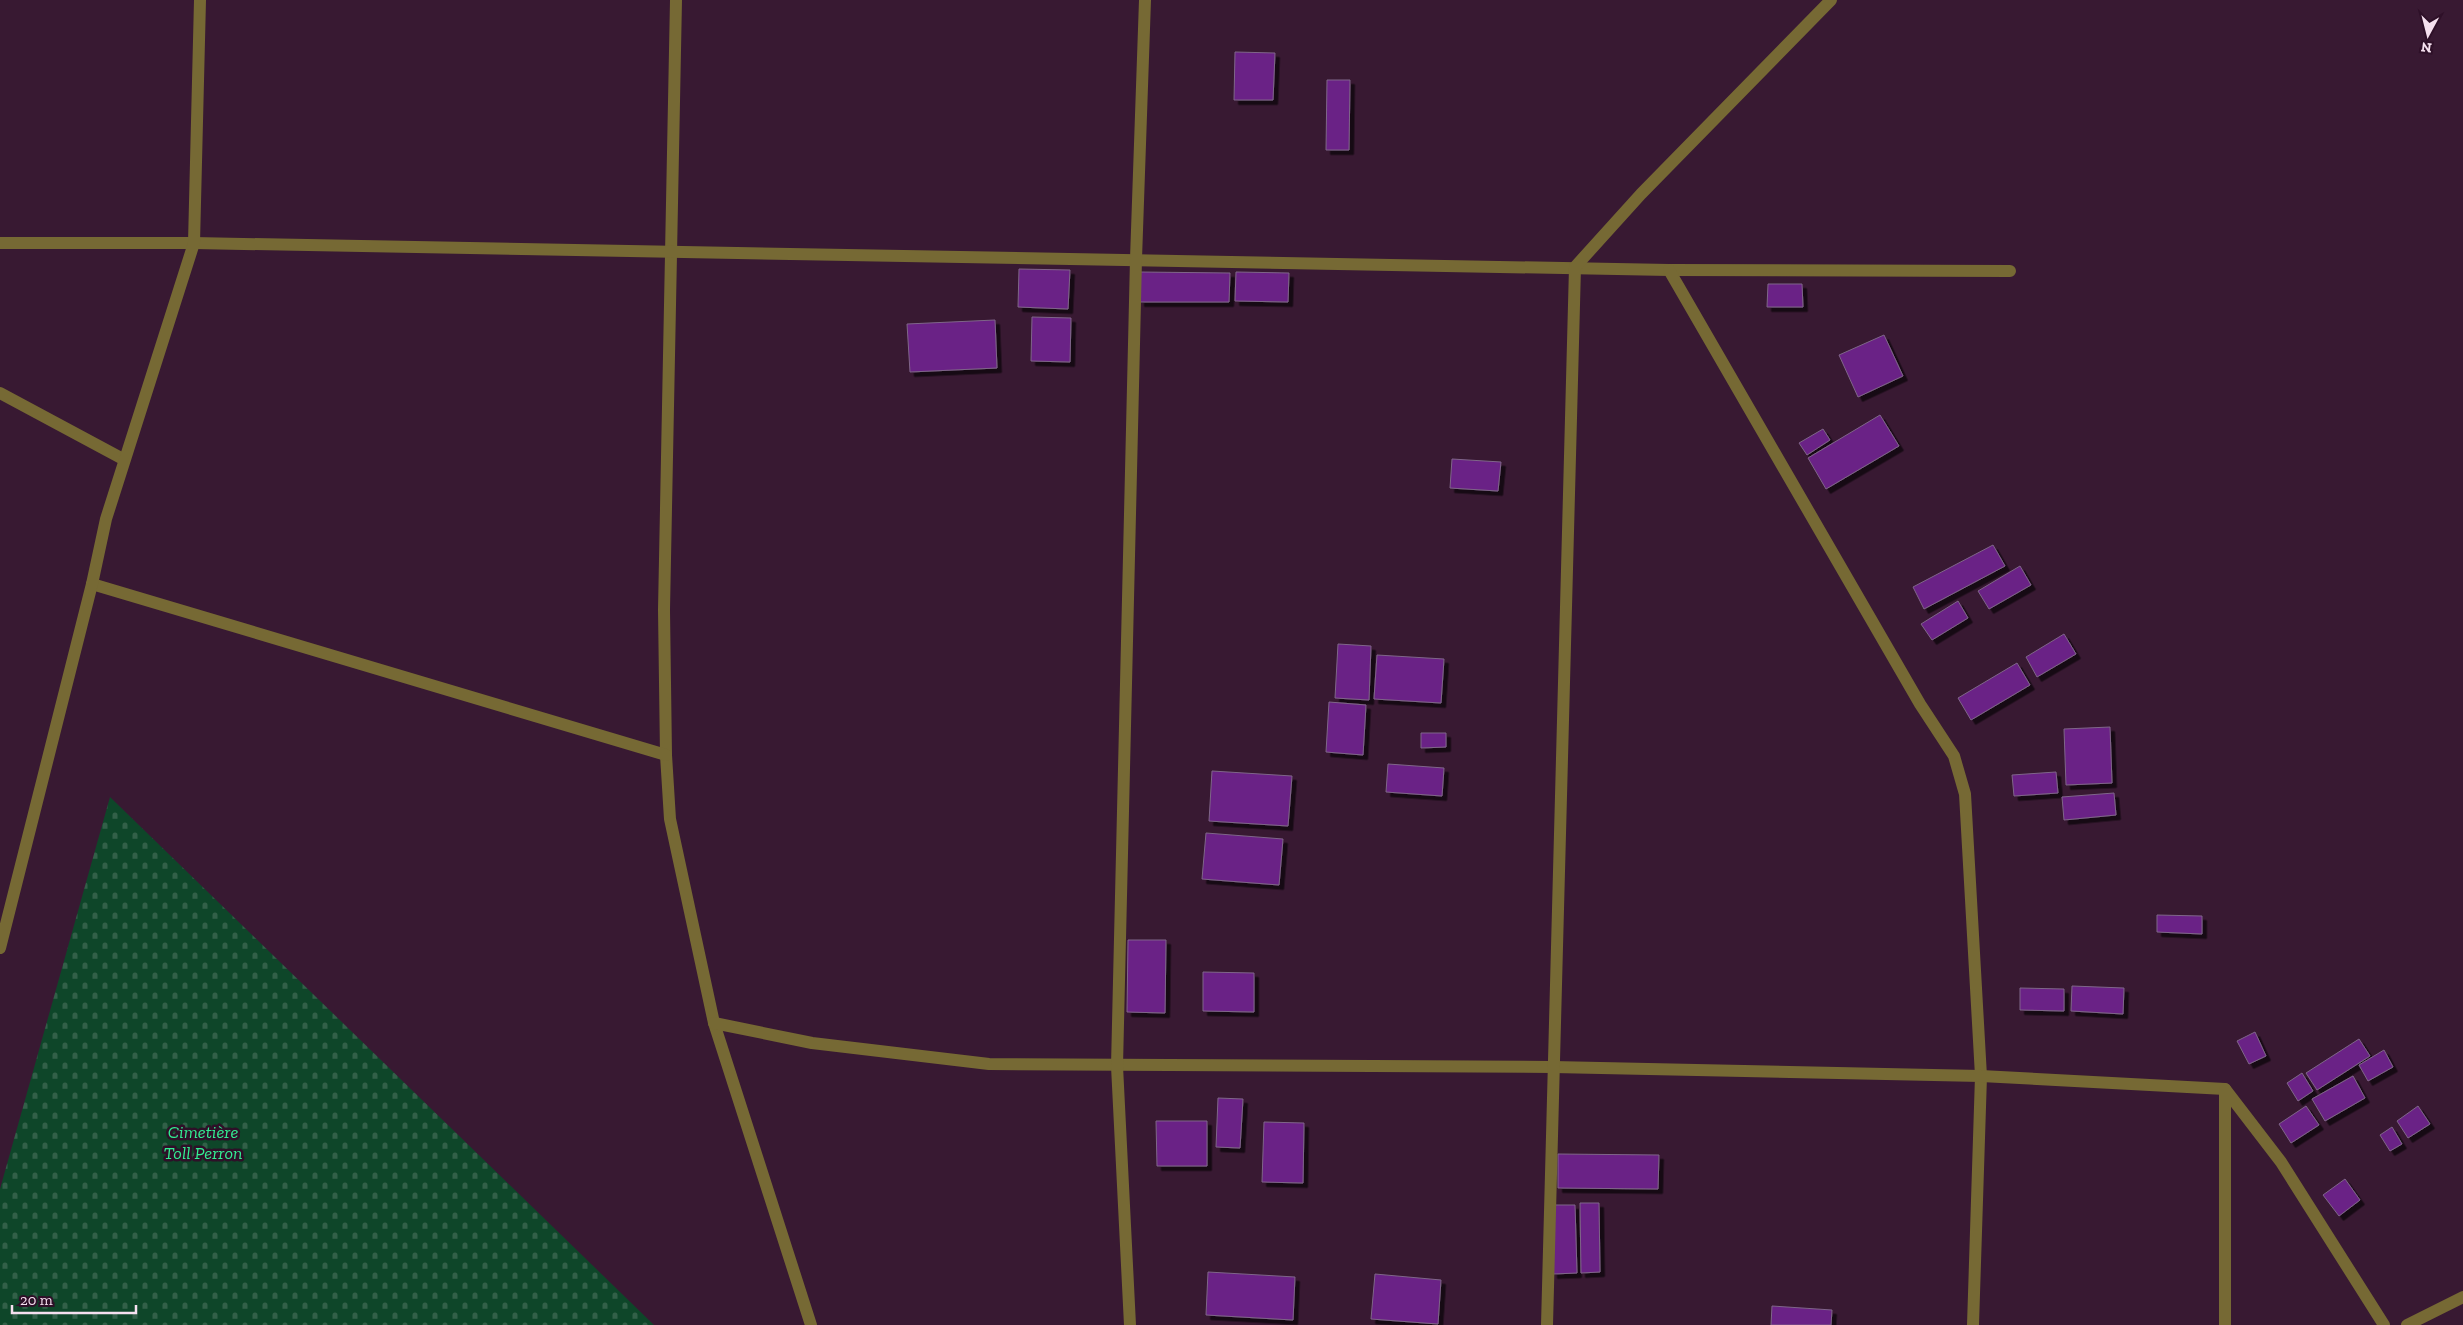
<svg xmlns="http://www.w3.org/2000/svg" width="2463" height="1325" font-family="'Zilla Slab',serif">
  <defs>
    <pattern id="cemetery-stones" width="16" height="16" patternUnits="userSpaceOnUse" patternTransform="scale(1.25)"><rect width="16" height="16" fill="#0e4629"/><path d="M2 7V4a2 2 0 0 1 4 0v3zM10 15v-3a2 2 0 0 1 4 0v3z" fill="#326048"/></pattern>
    <filter id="shadow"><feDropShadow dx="4.5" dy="4.5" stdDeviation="0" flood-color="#0009"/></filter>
  </defs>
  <rect width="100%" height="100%" fill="#381932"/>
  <!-- cemetery -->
  <polygon fill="url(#cemetery-stones)" points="110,797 654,1325 0,1325 0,1189"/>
  <!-- building -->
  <g fill="#6b2186" stroke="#7f6689" filter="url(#shadow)">
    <polygon points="1235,52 1275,53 1273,100 1234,100"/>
    <polygon points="1327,80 1350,80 1349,150 1326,150"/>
    <polygon points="1019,269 1070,270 1068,309 1018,307"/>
    <polygon points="1140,272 1230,273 1229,302 1140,302"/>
    <polygon points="1236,272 1289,273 1288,302 1235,301"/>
    <polygon points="1768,284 1802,284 1803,307 1767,307"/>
    <polygon points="1032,317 1071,318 1070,362 1031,361"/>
    <polygon points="995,320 997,368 910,372 907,324"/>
    <polygon points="1884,335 1903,376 1858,397 1839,355"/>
    <polygon points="1880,415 1899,446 1826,489 1808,458"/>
    <polygon points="1823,429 1830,440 1807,455 1799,443"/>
    <polygon points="1452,459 1501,462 1498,491 1450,488"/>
    <polygon points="1993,545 2005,566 1924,609 1913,587"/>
    <polygon points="2020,566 2031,585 1989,609 1978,591"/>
    <polygon points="1958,601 1968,618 1932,640 1921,624"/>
    <polygon points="2064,634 2076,654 2037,677 2026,657"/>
    <polygon points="1338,644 1371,646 1369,700 1335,698"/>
    <polygon points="1377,655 1444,659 1441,703 1374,699"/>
    <polygon points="2017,663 2030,685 1971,720 1958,698"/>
    <polygon points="1329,702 1366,705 1363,755 1326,752"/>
    <polygon points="2110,727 2112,783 2066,785 2064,729"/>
    <polygon points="1421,733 1446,733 1446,747 1421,748"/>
    <polygon points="1388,764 1444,768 1442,796 1386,792"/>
    <polygon points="1212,771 1292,776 1288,826 1209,821"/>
    <polygon points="2056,772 2058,793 2014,796 2012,775"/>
    <polygon points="2114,793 2116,815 2064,820 2062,797"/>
    <polygon points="1206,833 1283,839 1279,885 1202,879"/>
    <polygon points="2157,915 2202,916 2202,934 2157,932"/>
    <polygon points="1128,940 1166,940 1165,1013 1127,1012"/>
    <polygon points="1203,972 1254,973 1254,1012 1203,1011"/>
    <polygon points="2072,986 2124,988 2123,1014 2071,1011"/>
    <polygon points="2020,988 2064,989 2064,1011 2020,1010"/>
    <polygon points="2255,1032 2266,1056 2249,1064 2237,1041"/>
    <polygon points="2359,1039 2370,1056 2317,1090 2306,1073"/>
    <polygon points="2384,1050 2393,1067 2368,1081 2359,1065"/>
    <polygon points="2302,1073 2313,1091 2298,1101 2287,1083"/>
    <polygon points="2353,1076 2365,1098 2325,1121 2312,1099"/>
    <polygon points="1218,1098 1243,1099 1240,1148 1216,1147"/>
    <polygon points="2306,1106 2319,1125 2291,1143 2279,1124"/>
    <polygon points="2418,1106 2430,1124 2408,1138 2397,1121"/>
    <polygon points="1156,1121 1207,1121 1207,1166 1157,1166"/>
    <polygon points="1264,1122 1304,1123 1303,1183 1262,1182"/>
    <polygon points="2392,1127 2402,1144 2390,1151 2380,1135"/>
    <polygon points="1558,1154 1659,1155 1658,1189 1558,1188"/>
    <polygon points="2345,1179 2360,1200 2339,1216 2323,1195"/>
    <polygon points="1580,1203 1599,1203 1600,1272 1581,1273"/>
    <polygon points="1552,1205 1575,1205 1577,1273 1553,1274"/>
    <polygon points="1208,1272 1295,1277 1293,1320 1206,1315"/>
    <polygon points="1375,1274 1441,1280 1438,1324 1371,1319"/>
    <polygon points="1772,1306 1832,1310 1831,1325 1771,1325"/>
  </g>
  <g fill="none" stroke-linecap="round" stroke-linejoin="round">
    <!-- minor -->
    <g stroke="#766934" stroke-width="12">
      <polyline points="676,0 664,610 666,755 670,819 714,1023 811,1325"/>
      <polyline points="0,243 194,243 1669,270 2010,271"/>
      <polyline points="1669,270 1920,704 1954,756 1965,794 1981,1076 1973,1325"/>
      <polyline points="0,393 123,459"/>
      <polyline points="92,584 666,755"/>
      <polyline points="0,948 92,584 106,519 194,243 200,0"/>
      <polyline points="714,1023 812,1043 989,1064 1553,1067 1981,1076 2225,1089 2281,1162 2384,1325"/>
      <polyline points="2225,1089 2225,1325"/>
      <polyline points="1130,1325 1117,1066 1136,259 1145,0"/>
      <polyline points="1547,1325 1575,267 1641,194 1831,0"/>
      <polyline points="2407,1325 2463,1297"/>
    </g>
  </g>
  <g text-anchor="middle" stroke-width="5" stroke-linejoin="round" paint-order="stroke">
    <!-- park labels -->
    <g font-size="18" font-style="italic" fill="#32ef92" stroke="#2e1028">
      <text x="203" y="1138">Cimetière<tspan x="203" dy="21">Toll Perron</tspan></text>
    </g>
  </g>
  <!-- north arrow -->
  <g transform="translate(2428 35) rotate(187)" stroke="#2e1028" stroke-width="4" paint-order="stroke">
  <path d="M0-4L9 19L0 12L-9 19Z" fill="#f5e0ef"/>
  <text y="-8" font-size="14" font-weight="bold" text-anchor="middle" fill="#f5e0ef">N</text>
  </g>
  <!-- scale -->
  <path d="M12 1305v8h124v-8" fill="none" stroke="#f5e0ef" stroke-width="2.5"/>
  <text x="20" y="1305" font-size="15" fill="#f5e0ef" stroke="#2e1028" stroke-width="4" paint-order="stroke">20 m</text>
</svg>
